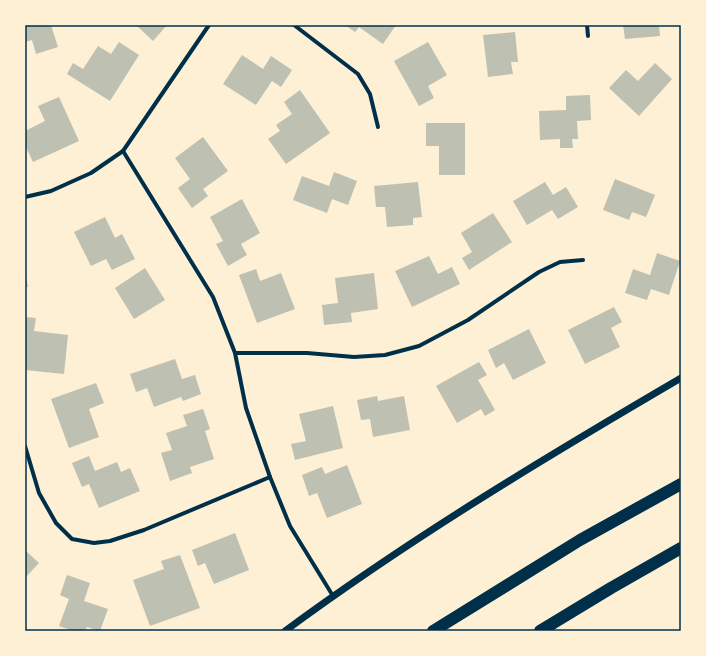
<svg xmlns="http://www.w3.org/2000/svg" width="706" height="656" font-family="'PT Sans Narrow',sans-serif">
  <rect width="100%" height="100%" fill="#fdf0d5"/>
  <!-- building -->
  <g fill="#bec0b2">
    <polygon points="25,25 51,25 58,47 36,54 32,40 25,42"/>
    <polygon points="136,25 167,25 153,41"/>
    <polygon points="345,25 396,25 383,44 359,27 355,32"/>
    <polygon points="623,25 659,25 660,36 625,39"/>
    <polygon points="515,32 518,62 511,62 513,74 488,77 483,35"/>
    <polygon points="119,42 139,55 110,101 67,74 73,63 83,69 98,46 111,54"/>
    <polygon points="428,42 447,75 428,86 434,98 419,106 394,61"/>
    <polygon points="242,55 263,69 271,56 292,70 281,87 272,81 256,105 223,84"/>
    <polygon points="655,63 672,79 639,116 609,88 626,70 638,81"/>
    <polygon points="300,90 330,133 286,164 268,139 280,131 276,125 292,114 284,102"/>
    <polygon points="590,95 591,120 577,121 578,139 572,139 573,148 560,148 560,139 540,140 539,111 566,110 566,96"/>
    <polygon points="59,97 79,141 33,162 25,145 25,131 45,121 38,106"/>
    <polygon points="426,123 465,123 465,175 439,175 439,146 426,146"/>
    <polygon points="203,137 228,171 203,189 208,196 192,208 178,188 190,179 175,158"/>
    <polygon points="334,172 357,181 348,205 332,199 327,213 293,200 302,176 329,186"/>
    <polygon points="615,179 655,195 646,217 632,212 629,220 603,210"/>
    <polygon points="418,182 422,217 413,218 413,225 387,227 385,207 376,207 374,186"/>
    <polygon points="545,182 553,195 566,187 578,207 558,219 552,210 527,225 513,201"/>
    <polygon points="242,199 260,233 241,244 247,255 228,266 216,244 223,241 210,217"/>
    <polygon points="493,213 512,242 469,270 462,258 472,252 461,233"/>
    <polygon points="105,217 115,238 122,234 135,259 112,270 106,259 91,266 74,232"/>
    <polygon points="657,253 680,261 669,295 651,289 647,300 625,293 633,269 650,275"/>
    <polygon points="429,256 438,274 452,267 460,284 412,307 395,271"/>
    <polygon points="145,268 165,300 134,319 115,288"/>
    <polygon points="256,269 260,281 281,273 295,309 257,323 239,275"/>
    <polygon points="25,270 28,287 25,287"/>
    <polygon points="374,273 378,309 351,313 352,322 324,325 322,305 338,303 335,278"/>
    <polygon points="614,307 622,322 611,328 620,347 585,364 568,330"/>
    <polygon points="25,317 36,318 34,331 68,335 64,374 25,370"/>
    <polygon points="529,329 546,363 513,380 504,363 496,368 488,350"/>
    <polygon points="175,359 182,379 195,375 201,394 183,401 181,397 154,407 147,388 136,392 130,374"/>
    <polygon points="479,362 487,375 478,380 495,410 485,416 481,409 457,423 436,386"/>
    <polygon points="96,383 104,403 89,409 99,437 69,448 51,399"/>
    <polygon points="377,396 378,401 404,396 410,430 373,437 370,419 361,420 357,400"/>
    <polygon points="333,406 343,448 295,460 291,444 306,441 299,414"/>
    <polygon points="203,409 210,429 205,431 214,459 190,467 192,473 170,481 161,453 172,450 166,433 187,426 183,415"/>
    <polygon points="89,456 95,471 117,462 121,472 130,468 140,491 99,508 89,484 82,487 72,463"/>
    <polygon points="347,465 362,504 327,518 317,493 309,496 302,475 322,467 325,474"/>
    <polygon points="235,533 249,570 214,584 205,563 198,566 192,550"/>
    <polygon points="25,550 39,563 25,578"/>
    <polygon points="180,555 200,608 150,626 133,580 164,569 161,561"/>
    <polygon points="67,575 90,583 84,601 108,609 100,631 87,627 85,631 73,631 59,626 69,599 60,595"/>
  </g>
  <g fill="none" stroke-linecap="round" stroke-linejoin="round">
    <!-- minor -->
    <g stroke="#003049" stroke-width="4">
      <polyline points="294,25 358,74 370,94 378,127"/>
      <polyline points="587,25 588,36"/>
      <polyline points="123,151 213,297 235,353 246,408 270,477 290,526 333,596"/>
      <polyline points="25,197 51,191 91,173 123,151 209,25"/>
      <polyline points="235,353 307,353 354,357 385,355 419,346 468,320 539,272 560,262 583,260"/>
      <polyline points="25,446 39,493 56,523 72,539 94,543 110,541 144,530 270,477"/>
    </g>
    <!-- tertiary -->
    <path stroke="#003049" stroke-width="7" d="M 285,631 C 411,538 546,457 681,378"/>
    <!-- motorway -->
    <g stroke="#003049" stroke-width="12">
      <polyline points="433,631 580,540 681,484"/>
      <polyline points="540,631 611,588 681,548"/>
    </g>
  </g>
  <!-- border -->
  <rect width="706" height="656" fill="none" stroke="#fdf0d5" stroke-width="52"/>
  <rect x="26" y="26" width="654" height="604" fill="none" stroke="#003049" stroke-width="1.5"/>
</svg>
